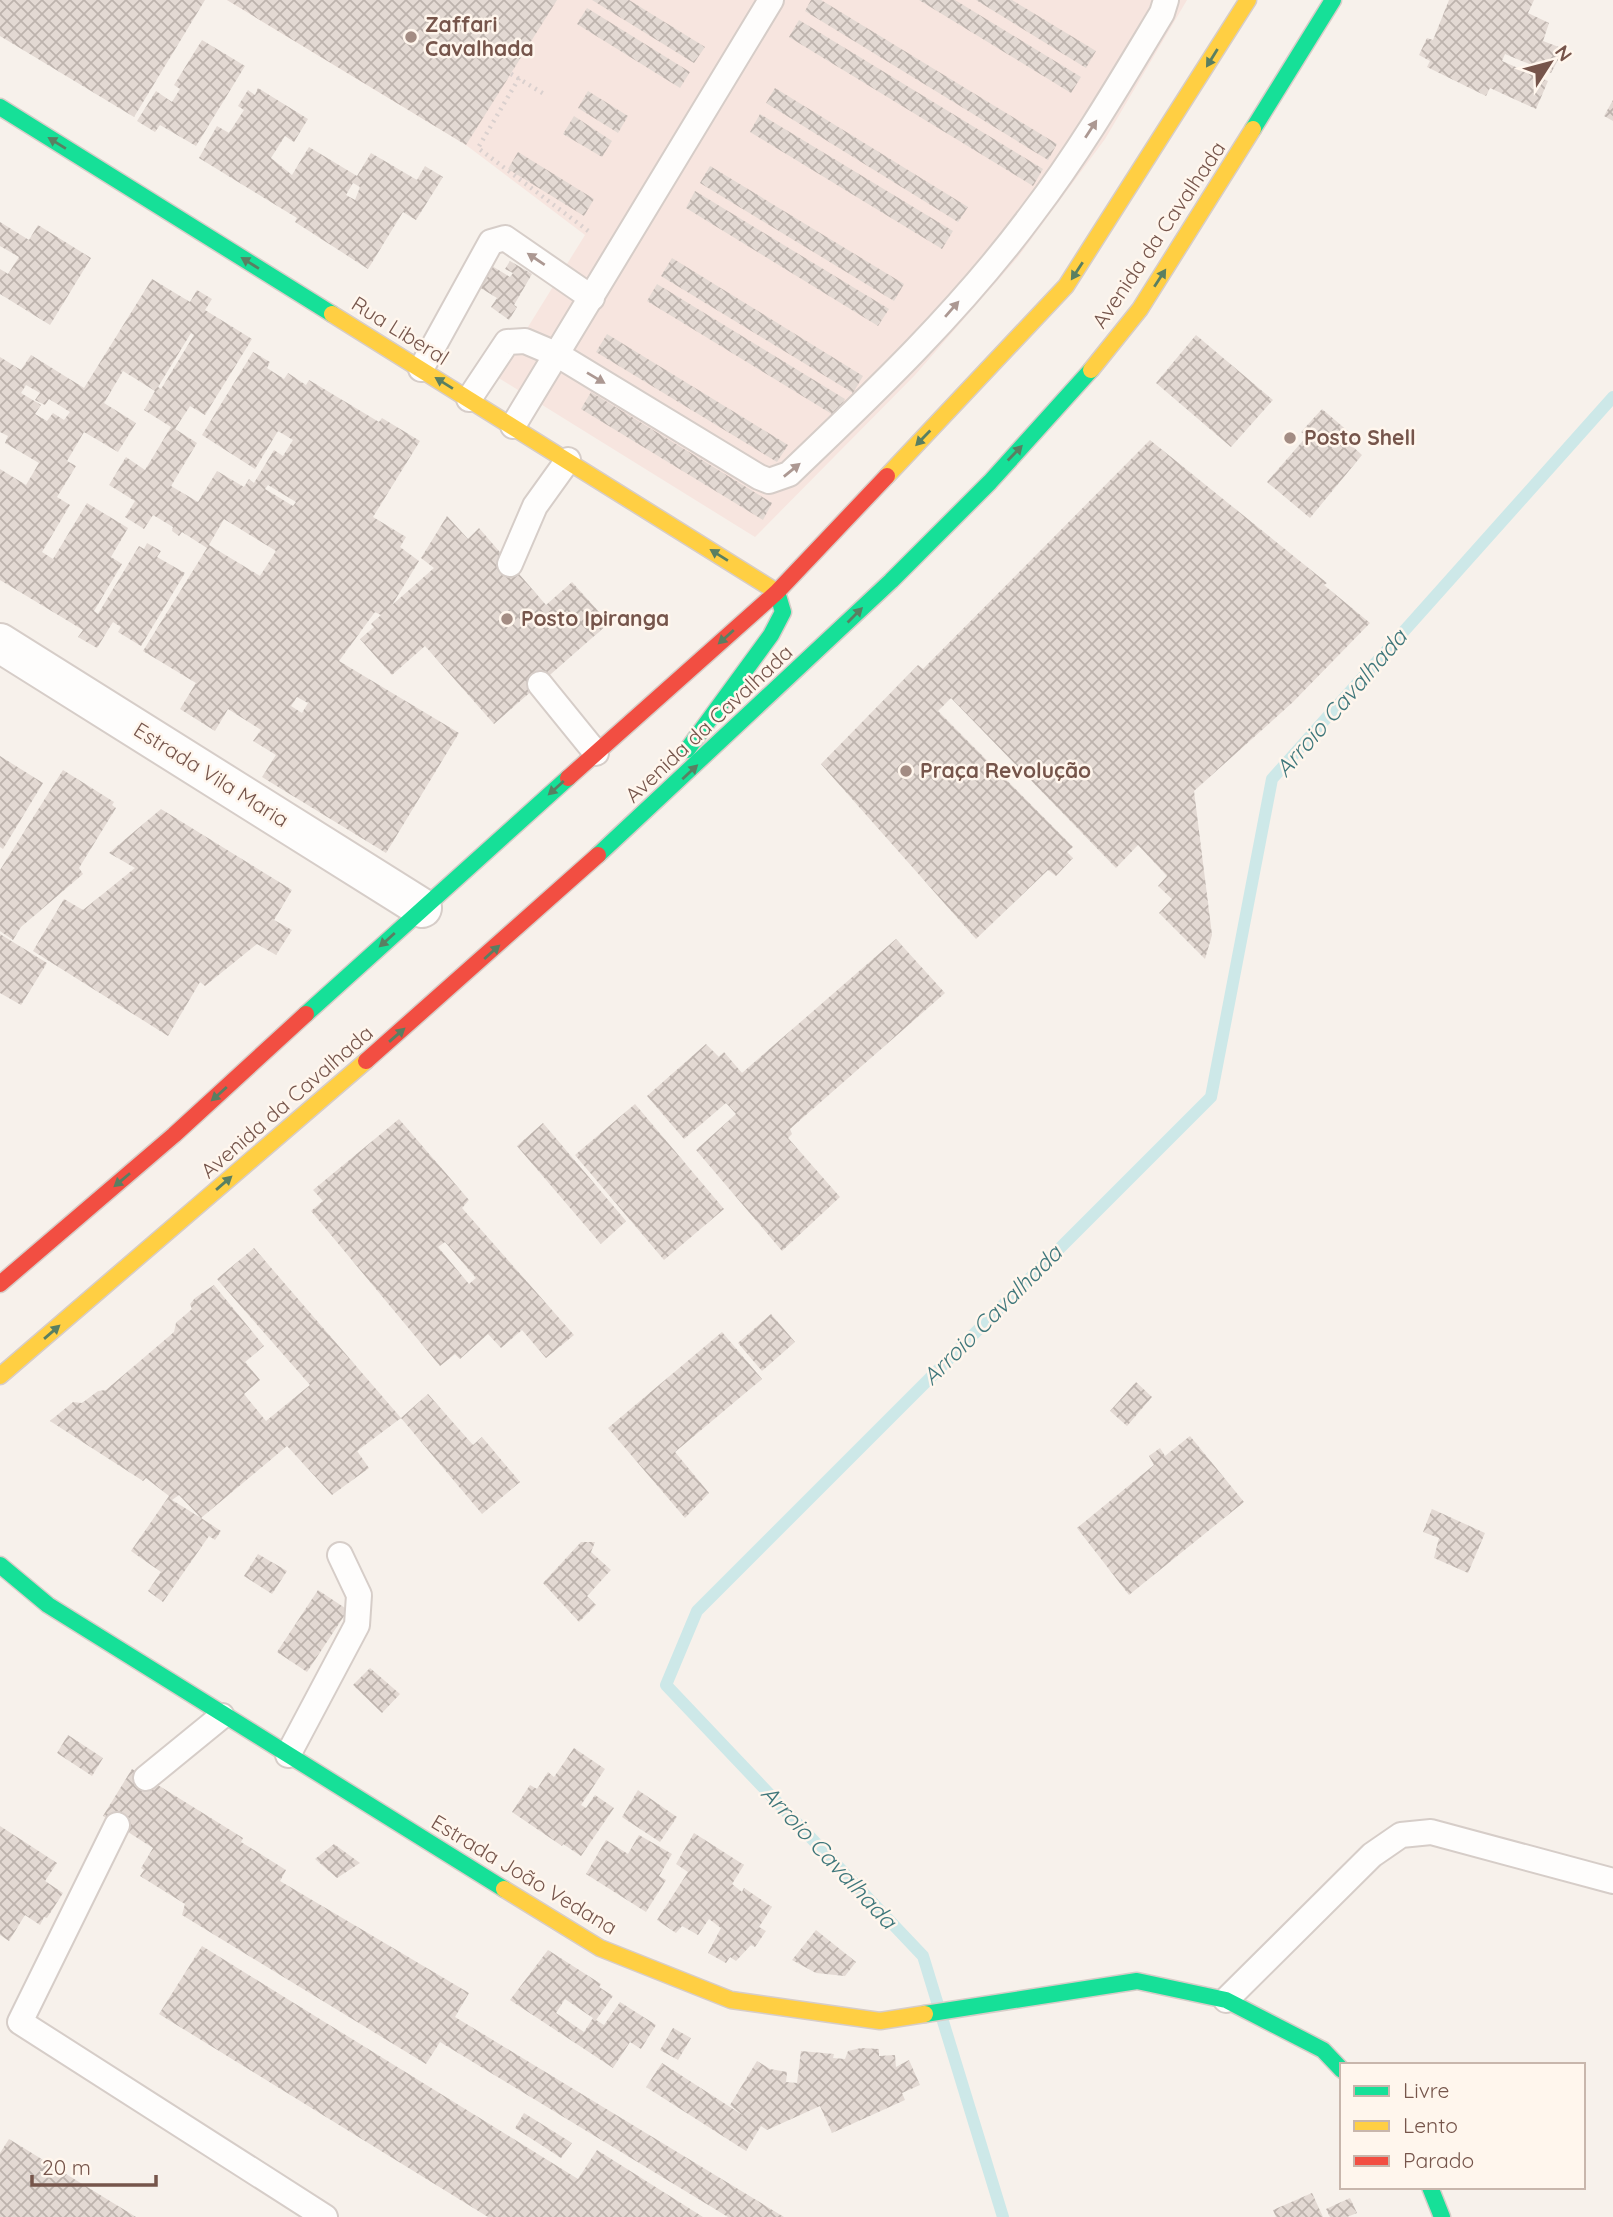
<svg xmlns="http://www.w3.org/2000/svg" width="1613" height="2217" font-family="Quicksand,sans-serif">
  <defs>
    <pattern id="building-cross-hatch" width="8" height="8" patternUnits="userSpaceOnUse" patternTransform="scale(1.75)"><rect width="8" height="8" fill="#e3d9d3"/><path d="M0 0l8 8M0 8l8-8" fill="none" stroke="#bdb3ad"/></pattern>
  </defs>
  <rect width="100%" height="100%" fill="#f7f1eb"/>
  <!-- commercial -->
  <polygon fill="#f7e5df" points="227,0 1187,0 1105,139 1018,257 915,375 755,537 497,377 585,235 466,145"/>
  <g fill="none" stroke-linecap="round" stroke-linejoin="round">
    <!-- stream -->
    <polyline stroke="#cde8e8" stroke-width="12" points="1003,2217 923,1956 666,1685 697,1611 1211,1097 1272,779 1613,397"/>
  </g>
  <!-- building -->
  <g fill="url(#building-cross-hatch)" fill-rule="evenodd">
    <polygon points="0,0 205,0 134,117 0,36"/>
    <polygon points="227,0 557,0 466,145"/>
    <polygon points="592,0 629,0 705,47 694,63"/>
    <polygon points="811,0 821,0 1057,144 1048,160 805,11"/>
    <polygon points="919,0 955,0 1081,77 1071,93"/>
    <polygon points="976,0 1012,0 1096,51 1086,68"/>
    <polygon points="1449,0 1534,0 1528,13 1549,23 1543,41 1564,49 1551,73 1505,54 1502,61 1548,81 1536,109 1490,88 1486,96 1427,67 1430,61 1419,55 1427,38 1433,40"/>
    <polygon points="587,8 690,72 680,88 577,24"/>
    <polygon points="799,20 1043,169 1033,186 789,37"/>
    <polygon points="202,40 245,66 196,146 160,125 155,132 137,121 156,91 172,102 180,89 174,85"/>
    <path d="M 258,88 L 308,119 L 294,142 L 285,136 L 271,158 L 292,175 L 309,147 L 357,176 L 371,153 L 417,180 L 425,166 L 443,177 L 416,220 L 403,212 L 368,269 L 295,222 L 297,218 L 199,158 L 217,126 L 229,133 L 244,110 L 238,106 L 248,90 L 255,95 ZM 353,183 L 360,187 L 355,200 L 346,195 Z"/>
    <polygon points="775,88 968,207 958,222 766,103"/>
    <polygon points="588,91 628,116 618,133 578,108"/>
    <polygon points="1613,100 1613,121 1604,116"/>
    <polygon points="760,114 953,231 942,249 750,132"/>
    <polygon points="574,116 612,141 602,157 563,134"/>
    <polygon points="518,152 594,199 584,216 508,169"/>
    <polygon points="710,166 904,284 894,301 700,183"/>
    <polygon points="695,191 889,309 878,326 686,208"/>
    <polygon points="0,222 29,240 38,225 91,258 50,325 0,294 0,269 8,274 19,257 0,246"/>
    <polygon points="672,258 863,376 853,393 661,276"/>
    <polygon points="510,261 532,274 514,305 517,307 509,320 491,307 497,298 479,287 492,266 510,277 513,273 505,269"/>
    <path d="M 152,279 L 190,302 L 197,290 L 212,299 L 205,310 L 252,339 L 205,415 L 190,406 L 175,429 L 197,443 L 171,486 L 198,502 L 217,471 L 244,487 L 249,479 L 254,483 L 274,450 L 283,456 L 293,440 L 278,431 L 255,469 L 202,435 L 253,352 L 270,362 L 267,368 L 284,379 L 288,373 L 306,385 L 309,380 L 379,422 L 382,418 L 420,441 L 373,517 L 406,537 L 400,547 L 419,561 L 392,605 L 434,568 L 421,558 L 447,516 L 468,539 L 479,528 L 546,605 L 572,582 L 609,623 L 494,724 L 425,646 L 392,675 L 360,639 L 374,627 L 371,624 L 381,615 L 375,612 L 339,661 L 459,733 L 386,853 L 262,777 L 276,755 L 253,741 L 261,730 L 228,709 L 215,731 L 180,709 L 196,683 L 143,651 L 207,548 L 182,532 L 179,536 L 172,531 L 173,527 L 153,515 L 144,529 L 125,517 L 135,501 L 109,485 L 126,457 L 145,470 L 171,427 L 144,410 L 155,391 L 123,371 L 104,403 L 136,423 L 118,452 L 84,432 L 67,461 L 76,466 L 57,497 L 70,505 L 42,552 L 53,559 L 87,503 L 128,528 L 111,557 L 122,564 L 94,611 L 98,614 L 139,546 L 144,549 L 147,543 L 161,551 L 157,557 L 185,573 L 141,646 L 118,632 L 121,627 L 113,622 L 97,648 L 78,637 L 83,630 L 0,580 L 0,469 L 26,485 L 39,463 L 5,443 L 8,436 L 0,432 L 0,357 L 21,370 L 31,355 L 84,388 ZM 191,333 L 194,335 L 161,389 L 158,387 ZM 26,385 L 40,393 L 35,400 L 45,405 L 49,399 L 70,412 L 64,420 L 53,413 L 47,421 L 35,414 L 41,405 L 21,393 ZM 268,485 L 296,502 L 293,506 L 265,489 ZM 224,519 L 276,551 L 260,576 L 209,545 ZM 297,697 L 308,703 L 302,713 L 291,706 Z"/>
    <polygon points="657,284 845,399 835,416 647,301"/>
    <polygon points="607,334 788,445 777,462 596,352"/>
    <polygon points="1196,335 1273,400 1231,447 1156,383"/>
    <polygon points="591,392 772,503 763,520 581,409"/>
    <polygon points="1322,409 1356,438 1351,445 1362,455 1310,518 1267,482 1307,436 1301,432"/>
    <polygon points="1150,440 1327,583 1324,585 1370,623 1293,702 1194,791 1212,935 1205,959 1159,913 1172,899 1158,886 1167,876 1138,845 1116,868 951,698 938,711 1073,847 1067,852 1073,858 1056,876 1048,870 976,939 821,764 918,665 923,669"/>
    <polygon points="0,756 43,783 3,849 0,847"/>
    <polygon points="63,770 114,802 112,805 116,808 79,868 83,874 21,927 13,940 0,931 0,870"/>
    <polygon points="161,809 292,890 274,920 292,930 276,955 257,944 205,986 200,982 168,1036 33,951 64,899 83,910 135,868 109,853"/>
    <polygon points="0,934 47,963 21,1005 0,993"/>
    <polygon points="896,939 945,993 790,1129 792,1134 788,1138 840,1197 782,1251 696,1150 736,1114 726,1103 684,1139 647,1096 706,1044 719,1057 724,1052 742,1073"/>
    <polygon points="635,1104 724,1209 664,1260 575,1155"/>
    <path d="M 399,1119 L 469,1200 L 462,1208 L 574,1335 L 546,1358 L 522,1330 L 501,1348 L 488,1334 L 460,1359 L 455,1354 L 440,1366 L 311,1211 L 323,1201 L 313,1190 ZM 445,1242 L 476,1278 L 469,1284 L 438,1247 Z"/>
    <polygon points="543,1123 626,1221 601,1244 517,1146"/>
    <path d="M 254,1248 L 401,1418 L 357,1451 L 369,1468 L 332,1495 L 287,1446 L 201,1518 L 221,1531 L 215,1540 L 209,1536 L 163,1602 L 148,1591 L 161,1572 L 131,1551 L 169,1496 L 146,1478 L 143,1481 L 50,1421 L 73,1402 L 82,1403 L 98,1391 L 106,1390 L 174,1332 L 176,1323 L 192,1309 L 190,1304 L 195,1298 L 214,1285 L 264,1346 L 245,1362 L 260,1380 L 244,1394 L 266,1421 L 310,1385 L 217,1279 ZM 179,1495 L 201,1518 L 172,1500 Z"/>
    <polygon points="771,1314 795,1342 762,1371 738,1343"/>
    <polygon points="722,1332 762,1379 675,1452 709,1493 685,1518 608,1428"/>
    <polygon points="1136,1382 1152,1397 1127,1426 1110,1411"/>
    <polygon points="428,1394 473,1445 482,1437 520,1482 482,1514 401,1418"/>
    <polygon points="1190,1436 1244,1502 1129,1595 1077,1528 1154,1465 1149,1456 1160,1448 1165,1456"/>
    <polygon points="1432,1509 1485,1533 1468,1573 1434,1558 1439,1538 1423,1532"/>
    <polygon points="581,1542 595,1542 591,1552 611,1570 587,1596 596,1605 579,1622 543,1583"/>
    <polygon points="258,1554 287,1571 272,1594 244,1576"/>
    <polygon points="318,1590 348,1610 307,1672 277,1652"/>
    <polygon points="370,1668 400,1694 382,1713 353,1685"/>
    <polygon points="68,1735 103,1758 92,1776 57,1753"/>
    <polygon points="574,1748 605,1769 581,1805 586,1808 595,1795 614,1808 581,1856 563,1844 562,1846 512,1812 530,1785 537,1789 548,1772 554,1777"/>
    <polygon points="132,1769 243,1838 241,1842 286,1870 280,1881 469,1993 455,2017 784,2217 728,2217 440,2042 426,2064 182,1915 185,1904 140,1876 144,1870 141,1868 153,1848 103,1816"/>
    <polygon points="638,1790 677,1817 660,1842 622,1817"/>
    <polygon points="0,1826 57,1863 45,1881 63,1893 47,1918 44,1917 40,1925 25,1915 9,1941 0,1935"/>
    <polygon points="694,1833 744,1865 732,1884 742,1892 744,1888 772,1907 759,1927 766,1931 755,1947 751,1945 736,1961 730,1957 726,1963 708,1953 721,1928 709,1919 698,1935 682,1926 676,1933 657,1920 688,1872 676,1864"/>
    <polygon points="639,1835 672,1854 659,1876 666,1880 646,1912 586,1874 606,1840 628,1854"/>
    <polygon points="334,1844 360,1863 337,1878 315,1859"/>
    <polygon points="816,1930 856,1962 845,1976 816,1973 792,1960"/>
    <polygon points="202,1946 578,2179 597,2150 703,2217 488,2217 159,2014"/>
    <path d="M 548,1950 L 601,1984 L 599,1987 L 613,1996 L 596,2020 L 604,2025 L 620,2002 L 656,2025 L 641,2049 L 630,2042 L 613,2068 L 510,2000 ZM 565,1999 L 593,2018 L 584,2032 L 556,2013 Z"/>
    <polygon points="673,2028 691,2038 678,2060 660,2050"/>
    <polygon points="861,2048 879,2049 879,2056 895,2055 896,2067 909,2060 920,2085 902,2093 905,2100 832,2133 820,2106 767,2130 761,2126 746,2151 646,2087 662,2063 744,2116 730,2105 757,2061 770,2069 787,2072 786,2082 797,2083 801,2051 834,2054 833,2058 845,2059 848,2051"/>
    <polygon points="524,2113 572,2143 561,2158 515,2128"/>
    <polygon points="9,2139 136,2217 0,2217 0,2153"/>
    <polygon points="1312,2193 1323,2217 1276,2217 1273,2210"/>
    <polygon points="1350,2198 1357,2213 1347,2217 1330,2217 1326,2209"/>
  </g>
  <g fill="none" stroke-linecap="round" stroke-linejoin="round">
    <defs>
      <g id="lane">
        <polyline points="421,369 491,242 505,238 592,298"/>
        <path d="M 469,399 L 507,342 L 525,341 L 558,355 L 759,477 L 769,481 L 789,474 C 875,392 961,310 1032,214 C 1080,151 1121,81 1162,13 L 1166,0"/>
        <polyline points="513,426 771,0"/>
        <polyline points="510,564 535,506 568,460"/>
        <polyline points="540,684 596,753"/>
        <polyline points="288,1755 357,1625 359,1595 340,1555"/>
        <polyline points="146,1778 222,1716"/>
        <polyline points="117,1825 20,2022 325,2217"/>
        <polyline points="1226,2000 1372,1855 1401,1835 1431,1832 1613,1881"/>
      </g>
      <polyline id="street" points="0,643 422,908"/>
      <g id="fast">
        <polyline points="0,107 332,314"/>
        <polyline points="1253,129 1333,0"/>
        <polyline points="687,750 771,635 783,612 777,592"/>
        <polyline points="598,855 891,581 990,482 1091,370"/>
        <polyline points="306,1014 568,778"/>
        <polyline points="0,1565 48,1605 504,1889"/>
        <polyline points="925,2014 1137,1981 1226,2000 1323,2050 1342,2070"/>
        <polyline points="1430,2187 1442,2217"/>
      </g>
      <g id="slow">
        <polyline points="332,314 777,592"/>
        <polyline points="1091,370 1140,309 1253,129"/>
        <polyline points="887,476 1066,286 1248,0"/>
        <polyline points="0,1376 366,1061"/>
        <polyline points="504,1889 600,1948 731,2000 880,2021 925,2014"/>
      </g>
      <g id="jam">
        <polyline points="568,778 777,592 887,476"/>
        <polyline points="366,1061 598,855"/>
        <polyline points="0,1284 174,1135 306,1014"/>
      </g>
    </defs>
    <!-- lane casing -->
    <use href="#lane" stroke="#d6cdc8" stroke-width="28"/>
    <!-- street casing -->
    <use href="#street" stroke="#d6cdc8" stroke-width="42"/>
    <!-- fast casing -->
    <use href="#fast" stroke="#d7cdc8" stroke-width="19"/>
    <!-- slow casing -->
    <use href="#slow" stroke="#d7cdc8" stroke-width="19"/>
    <!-- jam casing -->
    <use href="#jam" stroke="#d7cdc8" stroke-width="19"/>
    <!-- path -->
    <g stroke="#dad0ce" stroke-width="4.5" stroke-dasharray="2 5" stroke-linecap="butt">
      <polyline points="511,74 544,94"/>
      <polyline points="519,78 478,148 591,233"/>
    </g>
    <!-- lane -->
    <use href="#lane" stroke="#fefdfc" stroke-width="24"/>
    <!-- street -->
    <use href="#street" stroke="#fefdfc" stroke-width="38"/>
    <!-- fast -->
    <use href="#fast" stroke="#16e098" stroke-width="16"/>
    <!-- slow -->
    <use href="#slow" stroke="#ffcf43" stroke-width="16"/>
    <!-- jam -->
    <use href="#jam" stroke="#f24e42" stroke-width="16"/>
  </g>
  <!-- one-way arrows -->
  <defs><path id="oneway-solid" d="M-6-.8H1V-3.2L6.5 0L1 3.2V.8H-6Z" transform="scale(1.75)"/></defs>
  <g fill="#597f62">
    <use href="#oneway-solid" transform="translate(1212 58) rotate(122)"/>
    <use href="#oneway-solid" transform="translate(57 143) rotate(-148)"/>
    <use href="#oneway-solid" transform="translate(250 263) rotate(-148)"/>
    <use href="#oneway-solid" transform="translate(1077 271) rotate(123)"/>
    <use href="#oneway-solid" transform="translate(1160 278) rotate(-57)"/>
    <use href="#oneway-solid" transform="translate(444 383) rotate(-148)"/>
    <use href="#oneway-solid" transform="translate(923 438) rotate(134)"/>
    <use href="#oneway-solid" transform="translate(1015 453) rotate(-46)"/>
    <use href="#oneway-solid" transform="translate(719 555) rotate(-148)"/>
    <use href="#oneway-solid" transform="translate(855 615) rotate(-45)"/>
    <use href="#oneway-solid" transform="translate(726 637) rotate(138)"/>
    <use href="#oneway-solid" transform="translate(690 772) rotate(-43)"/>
    <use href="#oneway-solid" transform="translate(556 788) rotate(138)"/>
    <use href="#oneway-solid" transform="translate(387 940) rotate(138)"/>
    <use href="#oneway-solid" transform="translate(492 952) rotate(-42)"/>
    <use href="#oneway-solid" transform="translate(397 1035) rotate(-41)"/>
    <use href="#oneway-solid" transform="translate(219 1094) rotate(138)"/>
    <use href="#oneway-solid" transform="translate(122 1180) rotate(140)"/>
    <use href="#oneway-solid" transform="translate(224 1183) rotate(-41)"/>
    <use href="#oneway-solid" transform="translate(52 1332) rotate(-41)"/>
  </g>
  <g fill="#ac9892">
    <use href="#oneway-solid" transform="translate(1091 129) rotate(-57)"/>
    <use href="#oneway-solid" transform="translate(536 259) rotate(-146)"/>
    <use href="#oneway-solid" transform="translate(952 309) rotate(-49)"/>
    <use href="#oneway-solid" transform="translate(596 378) rotate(31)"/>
    <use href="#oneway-solid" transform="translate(792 470) rotate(-39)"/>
  </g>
  <!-- markers -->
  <g fill="#a38c83" stroke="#fff6ed" stroke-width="2.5">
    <circle cx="411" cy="37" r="7"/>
    <circle cx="1290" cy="438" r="7"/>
    <circle cx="507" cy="619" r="7"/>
    <circle cx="906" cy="771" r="7"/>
  </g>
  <g text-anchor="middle" stroke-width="5" stroke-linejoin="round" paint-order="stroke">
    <!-- poi labels -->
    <g font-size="21" font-weight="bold" fill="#76554b" stroke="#fff6ed" text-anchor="start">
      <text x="425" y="32">Zaffari<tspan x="425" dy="24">Cavalhada</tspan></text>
      <text x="1304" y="445">Posto Shell</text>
      <text x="521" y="626">Posto Ipiranga</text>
      <text x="920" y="778">Praça Revolução</text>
    </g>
    <!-- street labels -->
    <g font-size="21" fill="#76554b" stroke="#fff6ed">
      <text transform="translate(1159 235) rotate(-56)" y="7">Avenida da Cavalhada</text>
      <text transform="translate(400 331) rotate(32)" y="7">Rua Liberal</text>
      <text transform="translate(709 724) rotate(-43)" y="7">Avenida da Cavalhada</text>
      <text transform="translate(211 775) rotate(32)" y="7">Estrada Vila Maria</text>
      <text transform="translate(287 1102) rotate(-41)" y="7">Avenida da Cavalhada</text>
      <text transform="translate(524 1875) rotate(31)" y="7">Estrada João Vedana</text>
    </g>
    <!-- water labels -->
    <g font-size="23" font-style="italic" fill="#3f777b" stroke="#fff6ed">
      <text transform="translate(1341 703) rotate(-49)" y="8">Arroio Cavalhada</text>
      <text transform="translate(992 1315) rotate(-45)" y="8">Arroio Cavalhada</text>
      <text transform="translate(829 1857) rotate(47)" y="8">Arroio Cavalhada</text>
    </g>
  </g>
  <!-- legend -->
  <rect x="1340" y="2063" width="245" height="126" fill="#fff6ed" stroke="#c8b6ac" stroke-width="2"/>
  <rect x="1354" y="2086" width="35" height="10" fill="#16e098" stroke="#c8b6ac" stroke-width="2"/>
  <text x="1403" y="2098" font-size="21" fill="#76554b">Livre</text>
  <rect x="1354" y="2121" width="35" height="10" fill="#ffcf43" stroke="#c8b6ac" stroke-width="2"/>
  <text x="1403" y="2133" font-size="21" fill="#76554b">Lento</text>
  <rect x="1354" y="2156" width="35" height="10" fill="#f24e42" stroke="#c8b6ac" stroke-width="2"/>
  <text x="1403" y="2168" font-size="21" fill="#76554b">Parado</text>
  <!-- north arrow -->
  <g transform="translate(1550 63) rotate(54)" stroke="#fff6ed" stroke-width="5" paint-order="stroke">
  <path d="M0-5L12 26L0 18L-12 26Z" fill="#76554b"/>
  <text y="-10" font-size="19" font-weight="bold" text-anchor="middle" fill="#76554b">N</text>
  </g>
  <!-- scale -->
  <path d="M32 2175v10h124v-10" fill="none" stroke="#76554b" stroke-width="3.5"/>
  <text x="42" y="2175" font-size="21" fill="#76554b" stroke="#fff6ed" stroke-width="5" paint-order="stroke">20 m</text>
</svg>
